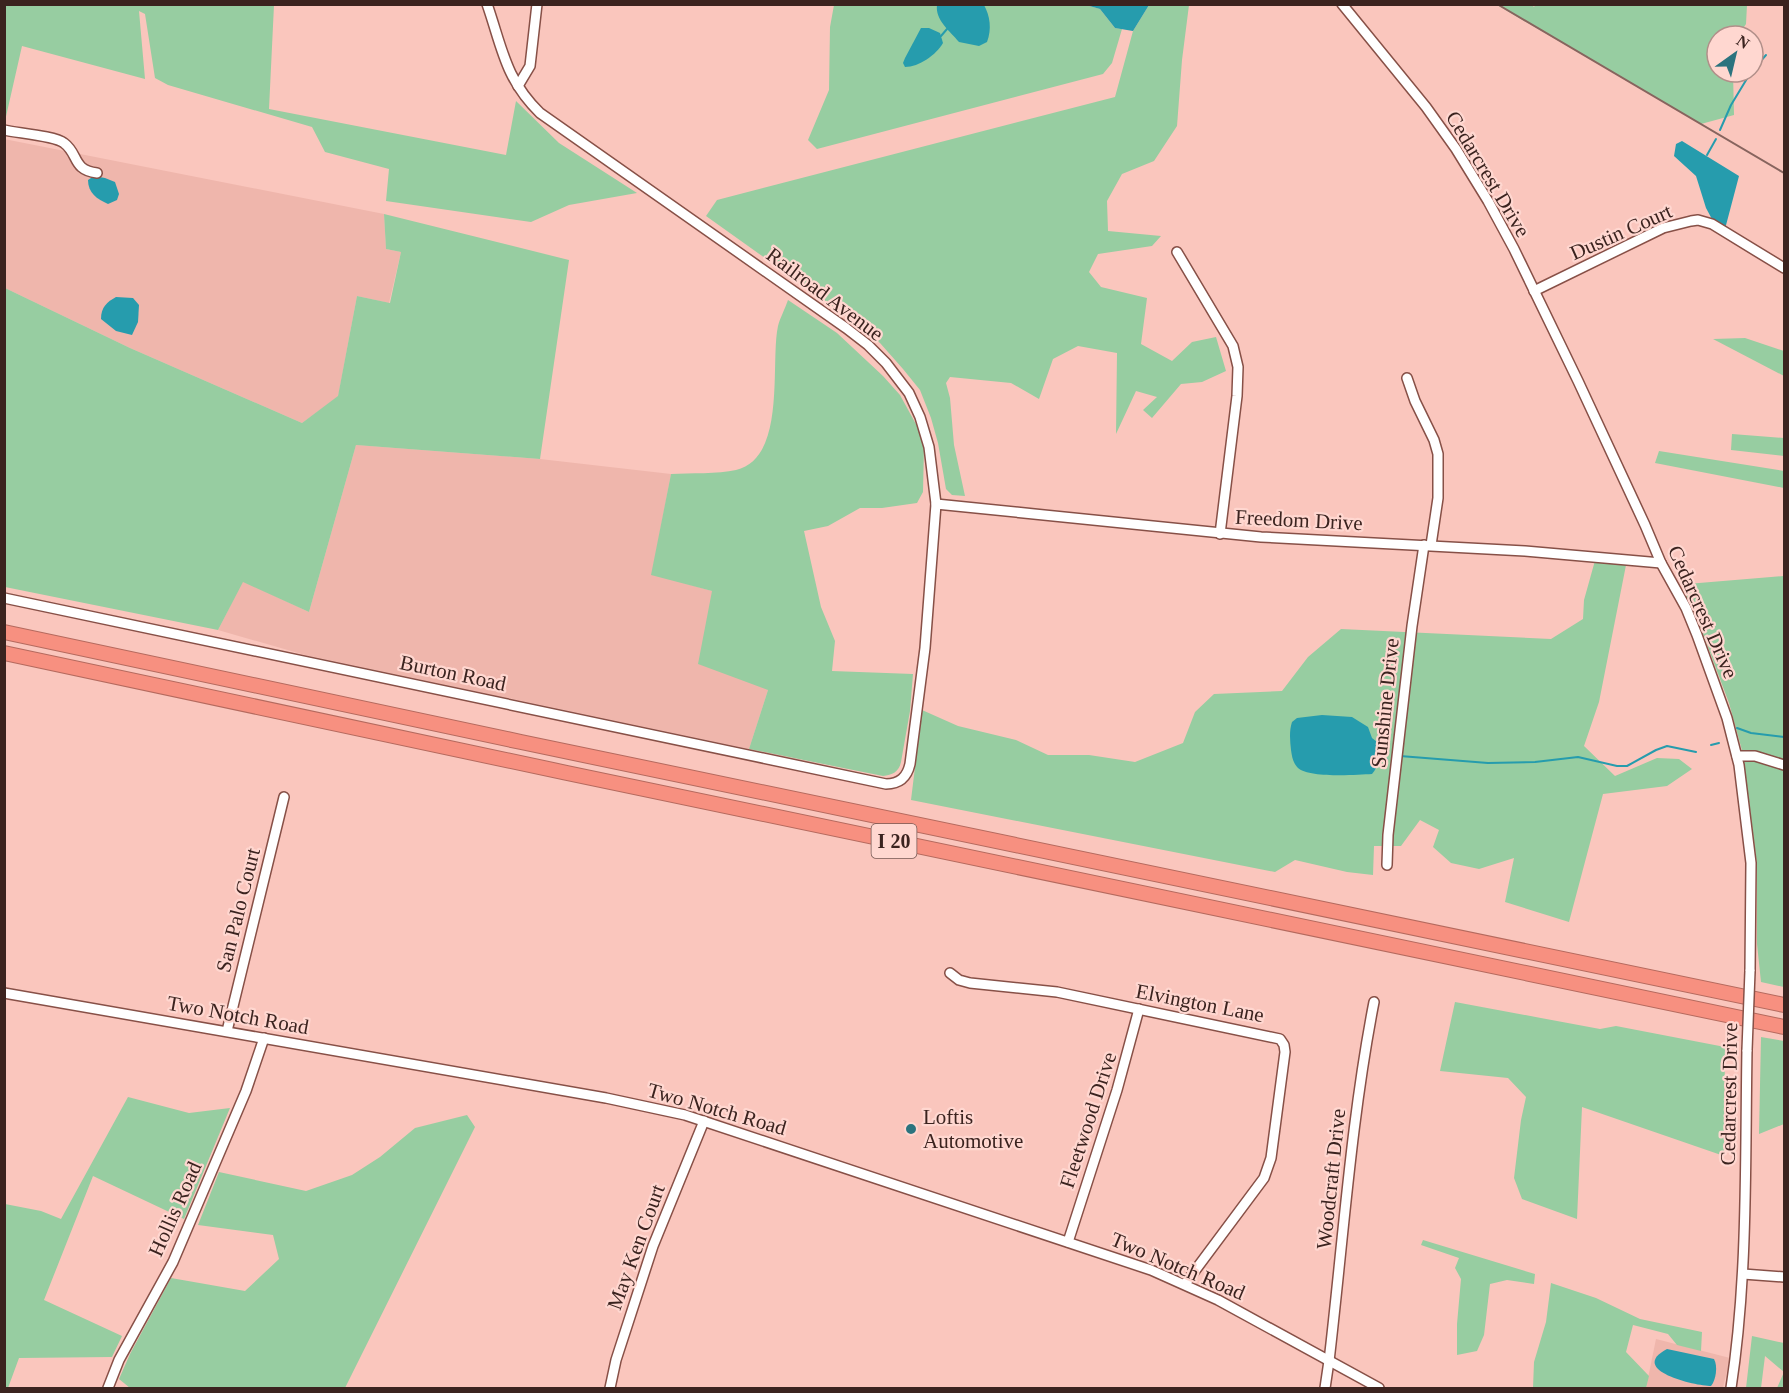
<svg xmlns="http://www.w3.org/2000/svg" width="1789" height="1393" font-family="'Times New Roman',serif">
  <rect width="100%" height="100%" fill="#fac6bd"/>
  <!-- built -->
  <g fill="#efb6ac">
    <polygon points="4,139 384,214 386,249 401,252 389,303 357,296 338,397 302,423 130,348 5,288"/>
    <polygon points="356,445 540,459 671,474 652,574 712,591 768,690 749,749 305,655 218,630 243,581 309,612"/>
    <polygon points="1656,1339 1730,1358 1723,1388 1646,1388"/>
  </g>
  <!-- green -->
  <g fill="#97cda1">
    <polygon points="1536,4 1747,5 1746,24 1738,36 1717,36 1717,72 1733,72 1734,115 1701,124 1497,5 1532,5 1534,7"/>
    <polygon points="4,5 274,5 269,109 506,155 516,101 559,143 637,193 569,205 531,222 386,201 389,169 325,152 312,127 168,85 155,78 145,14 139,11 145,79 22,46 5,121"/>
    <polygon points="834,5 1086,5 1100,9 1115,28 1122,29 1112,63 1103,74 817,149 808,140 829,90 830,27"/>
    <polygon points="1149,5 1189,5 1182,60 1177,126 1154,161 1122,174 1107,201 1108,231 1161,236 1152,246 1098,254 1089,272 1101,287 1147,298 1141,344 1172,361 1192,342 1216,337 1226,371 1202,382 1181,384 1152,418 1143,410 1157,397 1136,391 1116,434 1117,353 1078,346 1053,359 1039,399 1011,383 950,377 946,383 950,398 954,445 965,496 952,495 946,489 938,443 931,418 920,390 903,369 880,343 849,318 706,216 717,200 1115,97 1133,31"/>
    <polygon points="384,214 569,260 540,459 356,445 309,612 243,582 218,630 5,587 5,288 130,348 302,423 338,396 357,296 390,303 401,252 386,249"/>
    <path d="M 788,300 L 837,333 L 883,376 L 900,395 L 917,426 L 924,447 L 923,492 L 917,503 L 882,508 L 860,508 L 828,526 L 804,531 L 821,607 L 835,641 L 832,671 L 913,674 L 910,711 L 901,762 C 899,772 892,775 883,776 L 749,749 L 768,690 L 698,664 L 712,591 L 651,575 L 671,474 C 690,473 718,474 736,470 C 787,458 770,363 778,326 C 780,318 785,309 788,300 Z"/>
    <polygon points="1745,338 1784,351 1784,376 1713,339"/>
    <polygon points="1732,434 1784,438 1784,456 1731,450"/>
    <polygon points="1659,451 1784,471 1784,488 1655,463"/>
    <polygon points="1596,557 1627,560 1599,702 1584,746 1615,776 1657,758 1679,759 1692,769 1667,786 1603,794 1569,922 1505,902 1514,858 1479,869 1451,863 1433,847 1439,830 1420,820 1401,846 1374,846 1373,875 1347,872 1295,860 1275,872 911,800 922,710 958,726 1016,740 1048,755 1089,755 1135,762 1183,743 1195,712 1214,694 1282,691 1308,657 1341,629 1551,639 1583,619 1584,600"/>
    <polygon points="1784,576 1784,987 1761,982 1757,944 1757,864 1743,754 1729,703 1694,610 1686,596 1687,584"/>
    <polygon points="1455,1002 1600,1029 1616,1026 1725,1047 1724,1156 1582,1107 1577,1219 1522,1199 1514,1178 1521,1120 1526,1097 1508,1078 1440,1071"/>
    <polygon points="1761,1037 1784,1041 1784,1124 1759,1134"/>
    <polygon points="128,1097 189,1113 230,1108 184,1219 93,1176 44,1300 122,1336 112,1357 19,1358 8,1388 5,1388 5,1204 41,1211 61,1219"/>
    <polygon points="467,1115 475,1127 345,1388 130,1388 119,1379 130,1354 171,1278 245,1291 279,1259 273,1235 198,1225 219,1172 306,1191 352,1175 380,1157 415,1128"/>
    <polygon points="1423,1240 1535,1274 1534,1284 1507,1280 1490,1284 1484,1335 1477,1351 1457,1355 1457,1324 1461,1279 1455,1268 1459,1258 1421,1245"/>
    <polygon points="1551,1283 1596,1298 1640,1319 1702,1332 1701,1351 1677,1345 1668,1334 1633,1325 1626,1352 1649,1376 1646,1388 1533,1388 1534,1362 1546,1322"/>
    <polygon points="1752,1336 1784,1343 1784,1388 1777,1388 1784,1372 1765,1356 1761,1388 1746,1388"/>
  </g>
  <!-- water -->
  <g fill="#269cad">
    <path d="M 937,5 L 984,5 C 990,16 992,29 987,42 L 979,46 L 959,42 C 950,31 935,20 937,5 Z"/>
    <polygon points="1086,5 1149,5 1133,31 1115,28 1100,9"/>
    <path d="M 921,28 L 929,28 L 940,33 L 943,43 C 936,55 919,67 905,67 L 903,63 L 905,58 Z"/>
    <polygon points="1682,141 1739,176 1725,229 1713,221 1706,208 1696,176 1674,156 1676,144"/>
    <path d="M 94,176 L 105,178 L 115,182 L 119,194 L 117,200 L 108,204 C 97,199 88,193 88,180 Z"/>
    <path d="M 116,297 L 133,298 L 139,305 L 138,322 L 132,335 L 116,331 L 101,319 C 101,307 107,302 116,297 Z"/>
    <path d="M 1322,715 L 1352,717 L 1368,727 L 1372,738 L 1381,745 C 1381,755 1379,766 1372,774 C 1355,775 1309,778 1298,768 C 1293,763 1292,757 1291,750 C 1290,741 1289,731 1292,722 L 1297,718 Z"/>
    <path d="M 1667,1349 L 1714,1359 C 1718,1366 1716,1380 1711,1386 C 1695,1386 1627,1370 1667,1349 Z"/>
  </g>
  <g fill="none" stroke-linecap="round" stroke-linejoin="round">
    <!-- stream -->
    <g stroke="#269cad" stroke-width="2">
      <polyline points="941,36 947,29"/>
      <polyline points="1753,70 1766,55"/>
      <polyline points="1720,130 1731,105 1751,72"/>
      <polyline points="1707,155 1716,139"/>
      <polyline points="1737,728 1751,733 1784,737"/>
      <polyline points="1711,745 1719,743"/>
      <polyline points="1400,756 1488,763 1535,762 1578,757 1617,766 1627,766 1656,750 1667,746 1696,752"/>
      <polyline points="1378,759 1387,759"/>
    </g>
    <defs>
      <g id="minor">
        <polyline points="1342,4 1426,107 1456,149 1488,201 1514,249 1578,381 1645,525 1661,563 1686,608 1697,635 1727,718 1739,765 1751,863 1750,971"/>
        <polyline points="518,86 530,66 537,4"/>
        <path d="M 4,130 C 17,133 55,136 64,143 C 79,154 72,170 97,173"/>
        <polyline points="1177,252 1233,346 1238,367 1237,396 1220,534"/>
        <polyline points="1534,291 1663,228 1691,221 1698,220 1712,224 1784,268"/>
        <polyline points="1407,378 1415,401 1434,440 1438,454 1438,498 1431,545"/>
        <polyline points="936,504 1261,537 1525,551 1661,563"/>
        <path d="M 4,598 L 886,784 C 900,784 907,777 910,764 L 925,648 L 936,504 L 929,447 L 920,417 L 909,393 L 886,363 L 868,345 L 846,328 L 540,113 C 505,79 502,47 487,4"/>
        <polyline points="1737,756 1755,756 1784,765"/>
        <polyline points="1387,865 1388,835 1412,626 1424,545"/>
        <polyline points="950,973 959,980 970,983 1057,992 1280,1039 1284,1045 1285,1052 1271,1158 1264,1178 1185,1284"/>
        <polyline points="4,993 606,1098 685,1115 1151,1270 1218,1300 1379,1388"/>
        <polyline points="227,1031 284,797"/>
        <polyline points="1068,1242 1117,1090 1139,1009"/>
        <polyline points="1743,1274 1784,1277"/>
        <polyline points="108,1388 119,1360 173,1262 246,1091 264,1038"/>
        <polyline points="610,1388 616,1360 653,1246 704,1121"/>
        <path d="M 1325,1388 L 1329,1361 C 1343,1242 1351,1120 1374,1002"/>
        <path d="M 1731,1388 C 1748,1277 1745,1163 1747,1050"/>
      </g>
      <g id="highway">
        <polyline points="4,632 521,742 1784,1005"/>
        <polyline points="4,653 567,773 1784,1027"/>
      </g>
    </defs>
    <!-- minor casing -->
    <use href="#minor" stroke="#875047" stroke-width="12"/>
    <!-- highway casing -->
    <use href="#highway" stroke="#b56a5e" stroke-width="16"/>
    <!-- minor -->
    <use href="#minor" stroke="#fff" stroke-width="9"/>
    <!-- highway -->
    <use href="#highway" stroke="#f79080" stroke-width="14"/>
    <!-- rail -->
    <polyline stroke="#87645e" stroke-width="2" points="1497,4 1784,173"/>
    <defs>
      <polyline id="minor-bridge" points="1747,1050 1750,971"/>
    </defs>
    <!-- minor-bridge casing -->
    <use href="#minor-bridge" stroke="#875047" stroke-width="12" stroke-linecap="butt"/>
    <!-- minor-bridge -->
    <use href="#minor-bridge" stroke="#fff" stroke-width="9"/>
  </g>
  <!-- markers -->
  <circle fill="#2b737e" stroke="#ffd7d0" stroke-width="2" cx="911" cy="1129" r="6"/>
  <g text-anchor="middle" stroke-width="4.5" stroke-linejoin="round" paint-order="stroke">
    <!-- shield labels -->
    <rect fill="#ffd7d0" stroke="#765954" stroke-width="1.5" x="871.5" y="824" width="45" height="34" rx="4.5"/>
    <g font-size="20" font-weight="bold" fill="#3b231f">
      <text x="894" y="848">I 20</text>
    </g>
    <!-- street labels -->
    <g font-size="21" fill="#3b231f" stroke="#ffd7d0">
      <text transform="translate(1488 174) rotate(59)" y="7">Cedarcrest Drive</text>
      <text transform="translate(1621 232) rotate(-24)" y="7">Dustin Court</text>
      <text transform="translate(825 294) rotate(37)" y="7">Railroad Avenue</text>
      <text transform="translate(1299 520) rotate(3)" y="7">Freedom Drive</text>
      <text transform="translate(1703 612) rotate(66)" y="7">Cedarcrest Drive</text>
      <text transform="translate(453 673) rotate(12)" y="7">Burton Road</text>
      <text transform="translate(1385 703) rotate(-84)" y="7">Sunshine Drive</text>
      <text transform="translate(238 910) rotate(-76)" y="7">San Palo Court</text>
      <text transform="translate(1200 1003) rotate(11)" y="7">Elvington Lane</text>
      <text transform="translate(238 1015) rotate(10)" y="7">Two Notch Road</text>
      <text transform="translate(1729 1094) rotate(-89)" y="7">Cedarcrest Drive</text>
      <text transform="translate(717 1109) rotate(16)" y="7">Two Notch Road</text>
      <text transform="translate(1088 1120) rotate(-72)" y="7">Fleetwood Drive</text>
      <text transform="translate(1331 1179) rotate(-84)" y="7">Woodcraft Drive</text>
      <text transform="translate(175 1209) rotate(-66)" y="7">Hollis Road</text>
      <text transform="translate(636 1247) rotate(-70)" y="7">May Ken Court</text>
      <text transform="translate(1178 1266) rotate(23)" y="7">Two Notch Road</text>
    </g>
    <!-- poi labels -->
    <g font-size="21" fill="#3b231f" stroke="#ffd7d0" text-anchor="start">
      <text x="923" y="1124">Loftis<tspan x="923" dy="24">Automotive</tspan></text>
    </g>
  </g>
  <!-- border -->
  <rect width="1789" height="1393" fill="none" stroke="#3b231f" stroke-width="12"/>
  <!-- north arrow -->
  <g transform="translate(1735 54) rotate(34)"><circle r="28" fill="#ffd7d0" stroke="#b18f89" stroke-width="1.5"/>
  <path d="M0-4.5L10 22L0 15L-10 22Z" fill="#2b737e"/>
  <text y="-9" font-size="16" font-weight="bold" text-anchor="middle" fill="#3b231f">N</text>
  </g>
</svg>
